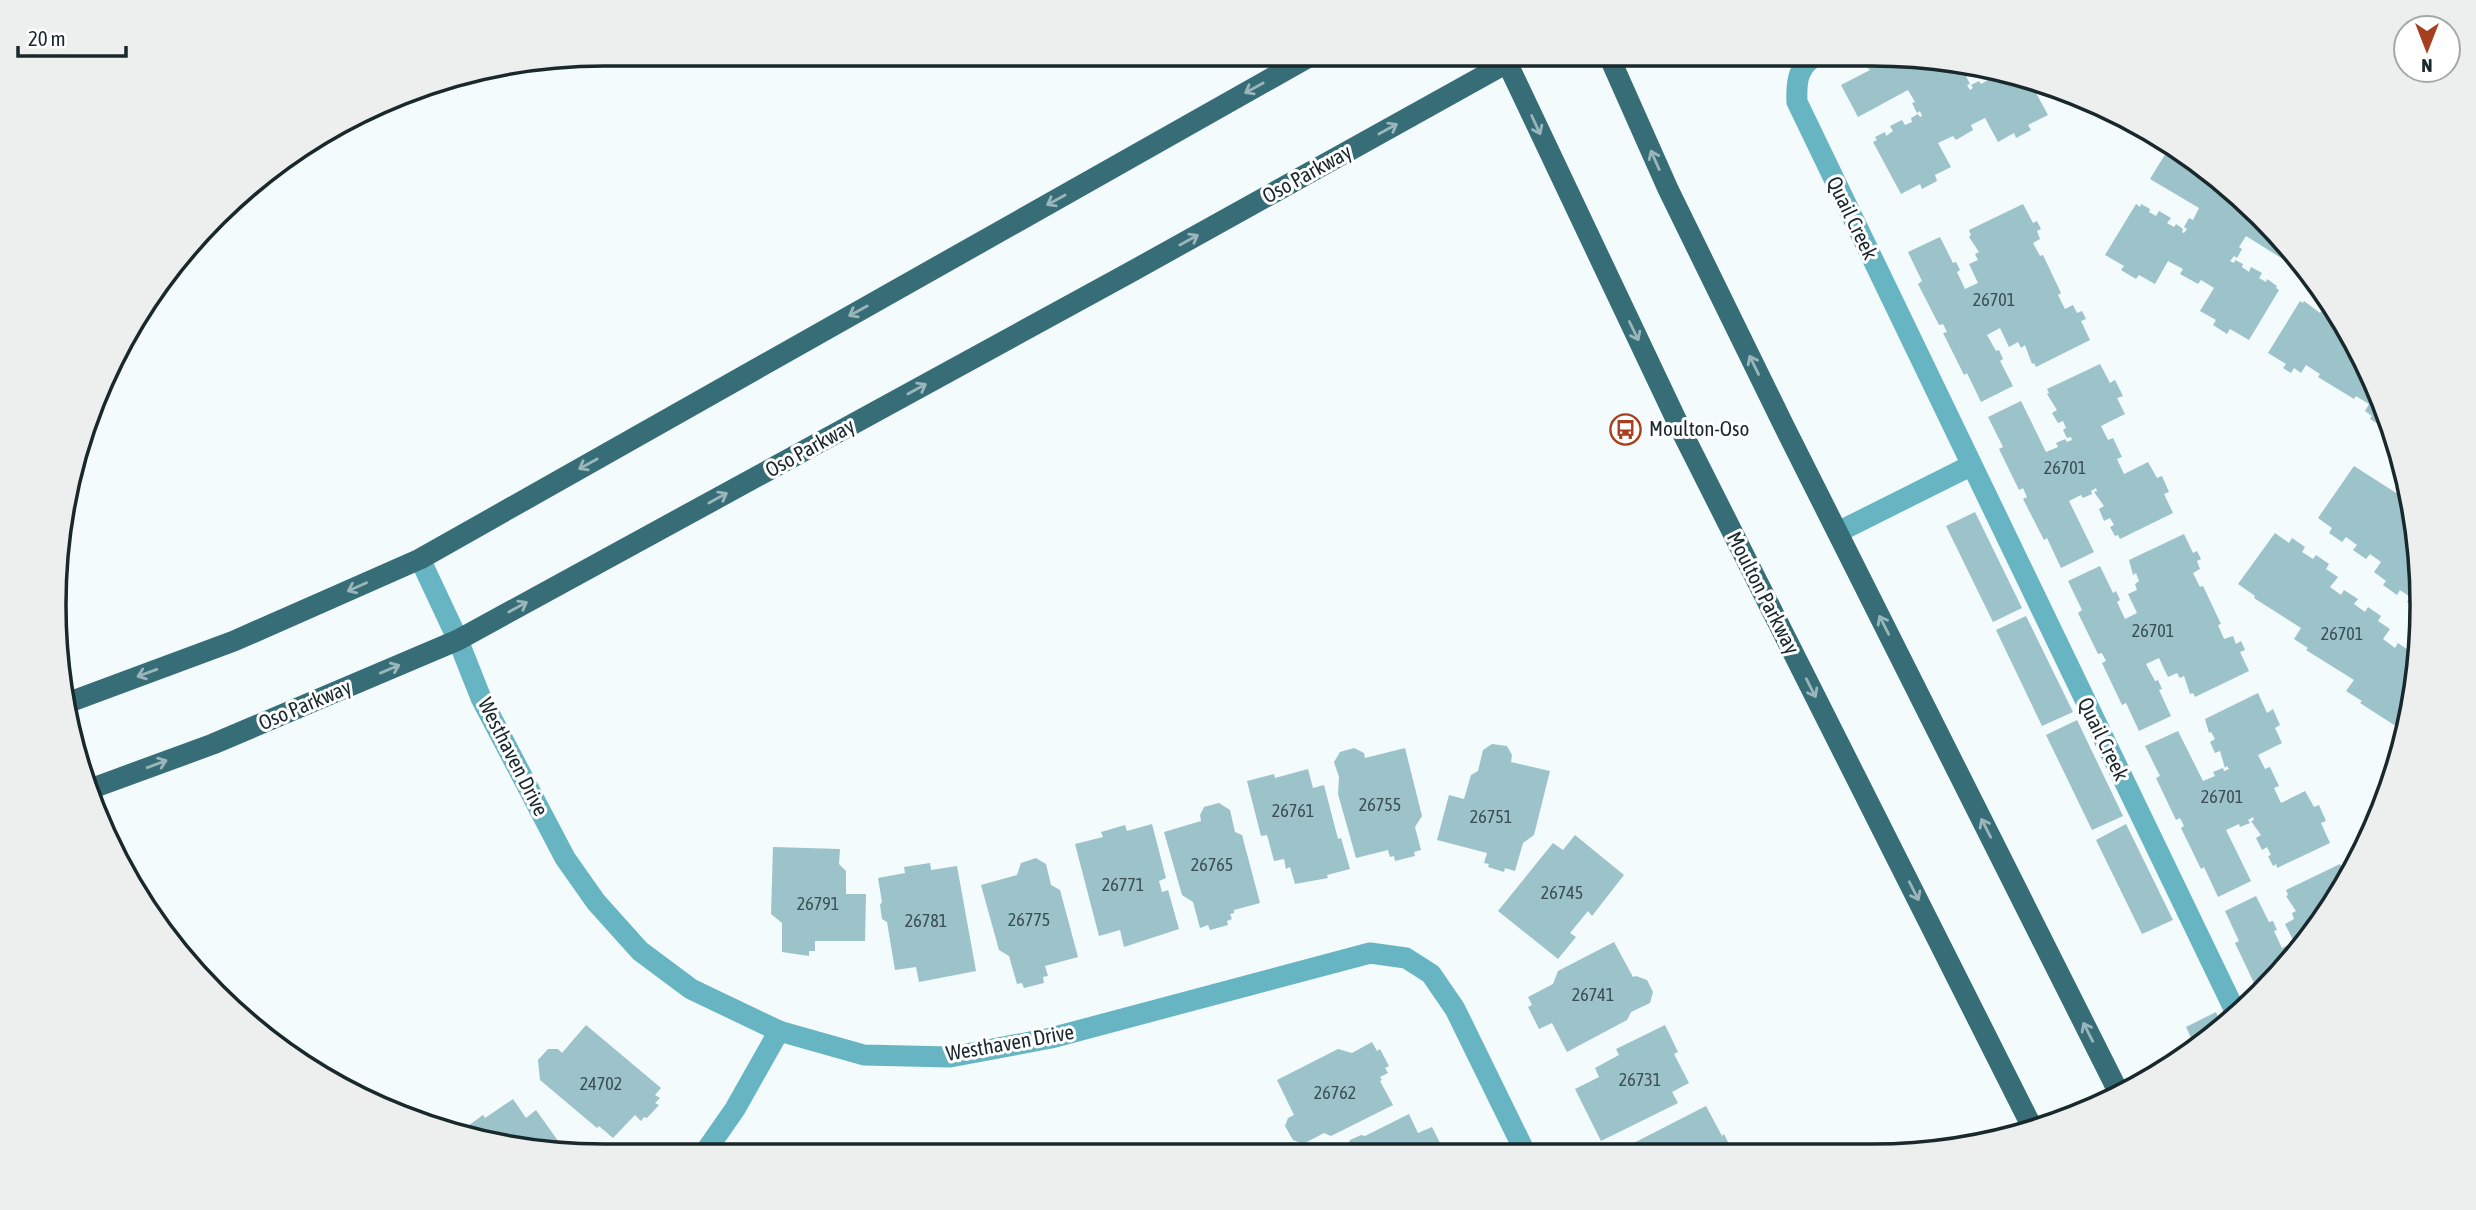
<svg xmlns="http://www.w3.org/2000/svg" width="2476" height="1210" font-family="'Asap Condensed',sans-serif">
  <rect width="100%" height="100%" fill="#f3fbfc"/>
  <!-- building -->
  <g fill="#9cc2ca">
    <polygon points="1887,56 1959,63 1956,65 1962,76 1965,74 1970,84 1967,85 1970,90 1973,88 1971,85 1979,81 1981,84 1988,80 1985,75 1995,70 1999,74 2002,72 2029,80 2048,115 2028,125 2031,130 2016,138 2014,133 1998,142 1985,118 1971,125 1973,130 1956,140 1953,136 1938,143 1951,167 1935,175 1937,181 1922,189 1920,184 1901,194 1873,142 1877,140 1875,137 1885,132 1886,136 1893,131 1890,126 1902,120 1905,125 1912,122 1911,118 1918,114 1920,117 1922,116 1920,111 1917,113 1912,103 1915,102 1908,90 1858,117 1841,85 1870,70 1867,67"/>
    <polygon points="2169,148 2198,164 2261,216 2297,260 2294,266 2246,236 2239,247 2242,249 2237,258 2234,256 2230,261 2234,263 2235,260 2243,264 2242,267 2249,272 2251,267 2262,273 2259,278 2266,282 2267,279 2277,286 2276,288 2279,290 2249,340 2230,329 2227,334 2213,325 2216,320 2200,311 2214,288 2201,280 2198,284 2180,274 2183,269 2168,261 2155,284 2139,275 2136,279 2121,270 2124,266 2105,255 2136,204 2140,207 2141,204 2150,209 2149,212 2156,216 2159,211 2171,218 2167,223 2174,227 2176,224 2183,229 2182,232 2184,233 2187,229 2184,227 2189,218 2193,220 2199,208 2150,179"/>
    <polygon points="2023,204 2033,223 2037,221 2041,229 2037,231 2040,239 2033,243 2040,256 2043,255 2061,293 2058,295 2065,309 2073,305 2077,313 2082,311 2086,319 2081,321 2090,340 2036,367 2034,363 2032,364 2025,345 2021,348 2018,342 2009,347 2000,328 1987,335 1996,351 1999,350 2003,359 2000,361 2013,386 1981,402 1967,373 1964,375 1943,333 1947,332 1943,324 1939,325 1918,284 1922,281 1908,252 1940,237 1953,263 1956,262 1960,270 1957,272 1965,289 1978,283 1969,264 1978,260 1975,254 1979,252 1969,237 1971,235 1969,230"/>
    <polygon points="2300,301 2303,303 2304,301 2320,313 2323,309 2328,312 2332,305 2380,395 2389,426 2380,420 2378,424 2370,419 2372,416 2365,411 2369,404 2356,396 2354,399 2318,377 2320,374 2306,365 2301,373 2294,368 2291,373 2283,368 2286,364 2268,353"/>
    <polygon points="2100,364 2110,383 2115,380 2123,396 2117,398 2125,414 2101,426 2108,440 2113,438 2122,457 2117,459 2124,474 2148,462 2157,478 2162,476 2169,492 2164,494 2173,513 2120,539 2118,535 2115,536 2110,527 2114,525 2110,518 2104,521 2099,509 2104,506 2094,492 2097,491 2096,488 2091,491 2092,494 2083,498 2081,495 2069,501 2094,552 2061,568 2047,538 2044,540 2023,499 2027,497 2023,488 2019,490 1999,449 2003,447 1988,417 2021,401 2046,452 2058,447 2056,443 2065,439 2067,442 2072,440 2071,437 2067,438 2063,430 2066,428 2063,421 2058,423 2052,413 2057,410 2047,394 2049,393 2047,389"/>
    <polygon points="2354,466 2404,498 2403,500 2412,507 2413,517 2411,521 2414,523 2422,605 2420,612 2407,602 2410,597 2400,590 2397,595 2383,585 2386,581 2374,572 2381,562 2370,554 2366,559 2353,550 2357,545 2346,537 2342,542 2329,533 2332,528 2318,518"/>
    <polygon points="1975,512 2022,608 1993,622 1946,526"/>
    <polygon points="2275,533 2289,543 2292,538 2305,547 2302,552 2313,559 2316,555 2329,564 2326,569 2338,577 2330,587 2341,595 2344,590 2358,599 2354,604 2365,612 2368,607 2381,616 2378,621 2390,629 2383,639 2395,648 2398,643 2411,652 2408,657 2416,662 2411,713 2405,732 2360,703 2362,701 2346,691 2354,680 2306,650 2308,648 2294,639 2301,628 2254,598 2255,596 2238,584"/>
    <polygon points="2184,534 2193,553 2197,551 2201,559 2197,561 2200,569 2193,573 2200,587 2203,586 2221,624 2218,625 2224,639 2233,636 2236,644 2241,641 2245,650 2240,652 2249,671 2195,697 2193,693 2190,694 2184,676 2180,678 2177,673 2168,677 2159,658 2146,664 2155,681 2158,680 2162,689 2159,690 2171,716 2139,731 2126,703 2122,705 2102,663 2106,661 2102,653 2098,654 2078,613 2082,610 2068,581 2100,566 2113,593 2116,591 2120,600 2117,602 2125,619 2137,613 2128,594 2137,590 2135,584 2139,581 2136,573 2133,575 2129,560"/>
    <polygon points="2026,616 2073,712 2042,726 1996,630"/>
    <polygon points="2258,693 2267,713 2273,709 2280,725 2275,728 2282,743 2258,755 2265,769 2270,767 2279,786 2274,788 2281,803 2305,791 2314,807 2319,805 2326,821 2321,823 2330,843 2277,868 2276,864 2273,866 2268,856 2271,855 2267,847 2262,850 2256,838 2261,835 2251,821 2254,820 2253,817 2248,820 2250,823 2240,827 2239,824 2226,830 2251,881 2218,897 2204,867 2201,869 2181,828 2184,826 2180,818 2176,820 2156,778 2160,776 2145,746 2178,731 2203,781 2215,776 2213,772 2223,768 2224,771 2229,769 2227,766 2225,768 2220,751 2215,753 2210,742 2215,739 2211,732 2209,733 2205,719"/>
    <polygon points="2077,720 2123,816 2092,830 2046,735"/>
    <polygon points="1492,744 1507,746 1512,755 1511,762 1550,771 1534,835 1523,843 1515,871 1505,868 1504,872 1488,867 1489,864 1484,863 1487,853 1437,840 1449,795 1464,799 1471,775 1478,771 1483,750"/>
    <polygon points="1354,748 1364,753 1365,758 1405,748 1422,816 1415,827 1421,850 1414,852 1415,856 1395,861 1394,856 1390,857 1388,850 1356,858 1338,794 1339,777 1334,762 1340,752"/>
    <polygon points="1308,769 1313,788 1324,785 1338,839 1341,838 1350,869 1327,875 1328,878 1295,884 1290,867 1286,869 1284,859 1274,861 1267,835 1261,836 1247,781 1274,774 1275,778"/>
    <polygon points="1219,803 1230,810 1235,832 1242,835 1260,903 1234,910 1234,913 1230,914 1232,919 1227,921 1228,925 1210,930 1208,925 1200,928 1193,902 1182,895 1164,832 1201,821 1200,815 1204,807"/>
    <polygon points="1152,824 1166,878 1159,881 1162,892 1168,890 1179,929 1124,947 1120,930 1099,936 1075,844 1103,837 1101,832 1125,825 1127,831"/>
    <polygon points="2126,824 2173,920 2142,934 2096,840"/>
    <polygon points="1575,835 1624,875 1592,916 1588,911 1570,933 1576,937 1558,959 1498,911 1553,843 1563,850"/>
    <polygon points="773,847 840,849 839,864 846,871 846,894 866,894 865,941 815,941 815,951 809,951 809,956 782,952 782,923 771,914"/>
    <polygon points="1036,858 1046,864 1051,885 1060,890 1078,957 1045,966 1048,976 1043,977 1044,983 1024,988 1022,983 1017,984 1009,956 999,950 981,885 1017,875 1021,863"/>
    <polygon points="930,863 931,870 957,866 976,971 919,982 916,967 895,970 887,922 882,919 880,905 882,902 878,878 905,873 904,867"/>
    <polygon points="2340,864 2346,875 2308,940 2262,987 2259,983 2255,985 2235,943 2239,941 2225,911 2256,896 2269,922 2273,921 2277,930 2274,931 2282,948 2294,942 2285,924 2294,919 2292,913 2296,911 2286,896 2288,895 2286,890"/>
    <polygon points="1614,942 1633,977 1636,976 1647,980 1653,992 1650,1003 1631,1012 1627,1020 1567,1052 1552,1023 1539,1029 1528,1007 1532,1005 1528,997 1553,984 1558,971"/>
    <polygon points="2216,1012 2222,1026 2207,1042 2196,1048 2186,1027"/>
    <polygon points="586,1025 661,1088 655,1095 660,1098 655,1103 659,1105 647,1118 644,1117 641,1121 635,1115 613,1138 599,1126 597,1128 540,1080 538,1060 548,1049 558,1049 562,1053"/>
    <polygon points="1665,1025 1678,1052 1674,1054 1689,1083 1672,1092 1678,1103 1601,1141 1575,1089 1599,1077 1595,1068 1619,1055 1616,1049"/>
    <polygon points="1372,1042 1377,1051 1380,1049 1389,1066 1385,1068 1388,1073 1380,1077 1382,1080 1380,1081 1393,1105 1331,1136 1324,1133 1303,1144 1293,1140 1285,1126 1288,1118 1294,1115 1277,1080 1338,1049 1352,1053"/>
    <polygon points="325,1065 328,1078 310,1069"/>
    <polygon points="513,1099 526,1118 536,1110 566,1152 497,1145 463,1135 461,1131 483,1115 485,1118"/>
    <polygon points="1706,1106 1722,1136 1724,1134 1733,1152 1616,1152"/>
    <polygon points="1409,1114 1418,1133 1432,1127 1445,1153 1331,1153 1348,1144 1350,1140 1361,1135 1365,1136"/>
  </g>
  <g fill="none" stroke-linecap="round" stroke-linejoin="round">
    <!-- minor -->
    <g stroke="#67b5c3" stroke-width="21">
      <path d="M 1819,54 C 1798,65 1796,80 1797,102 L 2236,1013"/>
      <polyline points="1838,532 1970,466"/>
      <polyline points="420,559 458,640 481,698 565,858 596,902 640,951 691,989 779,1031 864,1055 950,1057 1051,1038 1370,953 1406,958 1431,974 1455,1009 1525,1152"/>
      <polyline points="703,1155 735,1109 779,1031"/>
    </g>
    <!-- major -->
    <g stroke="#366d77" stroke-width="21">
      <polyline points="1503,54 1683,434 2032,1127"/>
      <polyline points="1608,54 1668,189 1784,426 2119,1093"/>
      <polyline points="67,703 234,641 420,559 1314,54"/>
      <polyline points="93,788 213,744 458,640 1129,273 1523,54"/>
    </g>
  </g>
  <!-- one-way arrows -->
  <defs><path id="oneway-shaft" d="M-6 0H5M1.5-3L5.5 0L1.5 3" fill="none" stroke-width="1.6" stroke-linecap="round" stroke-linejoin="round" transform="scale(1.75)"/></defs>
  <g stroke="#9ab6bb">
    <use href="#oneway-shaft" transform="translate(1254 88) rotate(151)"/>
    <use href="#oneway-shaft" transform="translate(1536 125) rotate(65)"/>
    <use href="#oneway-shaft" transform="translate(1388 129) rotate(-29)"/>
    <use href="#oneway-shaft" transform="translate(1655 160) rotate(-114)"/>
    <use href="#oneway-shaft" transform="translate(1056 200) rotate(151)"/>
    <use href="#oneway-shaft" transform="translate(1189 240) rotate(-29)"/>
    <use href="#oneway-shaft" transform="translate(858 311) rotate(151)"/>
    <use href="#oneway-shaft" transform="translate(1634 331) rotate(64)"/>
    <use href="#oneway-shaft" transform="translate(1754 365) rotate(-116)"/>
    <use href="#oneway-shaft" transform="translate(917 389) rotate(-29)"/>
    <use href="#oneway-shaft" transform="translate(588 464) rotate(151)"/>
    <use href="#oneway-shaft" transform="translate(718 498) rotate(-29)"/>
    <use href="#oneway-shaft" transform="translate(357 587) rotate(156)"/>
    <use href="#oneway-shaft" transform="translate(518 607) rotate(-29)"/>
    <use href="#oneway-shaft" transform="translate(1884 625) rotate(-117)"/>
    <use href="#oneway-shaft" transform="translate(390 669) rotate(-23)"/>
    <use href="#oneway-shaft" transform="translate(147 673) rotate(160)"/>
    <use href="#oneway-shaft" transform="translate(1811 688) rotate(63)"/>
    <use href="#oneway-shaft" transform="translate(157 764) rotate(-20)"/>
    <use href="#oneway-shaft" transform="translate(1986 828) rotate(-117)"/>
    <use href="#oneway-shaft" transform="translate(1914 891) rotate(63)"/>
    <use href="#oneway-shaft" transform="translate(2088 1032) rotate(-117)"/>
  </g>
  <!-- icons -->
  <defs>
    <symbol id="bus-ring" viewBox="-11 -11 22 22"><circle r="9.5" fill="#fff" stroke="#a63e20" stroke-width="1.5"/><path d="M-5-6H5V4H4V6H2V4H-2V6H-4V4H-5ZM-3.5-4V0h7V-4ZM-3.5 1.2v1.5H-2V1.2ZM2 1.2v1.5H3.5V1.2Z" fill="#a63e20"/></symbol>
  </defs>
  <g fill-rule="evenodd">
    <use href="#bus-ring" x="1608" y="412" width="35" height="35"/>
  </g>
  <g text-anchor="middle" stroke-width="6" stroke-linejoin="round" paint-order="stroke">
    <!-- number labels -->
    <g font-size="18" fill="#3a4e53">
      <text x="1994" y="306">26701</text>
      <text x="2065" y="474">26701</text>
      <text x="2153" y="637">26701</text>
      <text x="2342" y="640">26701</text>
      <text x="2222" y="803">26701</text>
      <text x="1380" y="811">26755</text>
      <text x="1293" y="817">26761</text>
      <text x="1491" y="823">26751</text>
      <text x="1212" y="871">26765</text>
      <text x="1123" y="891">26771</text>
      <text x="1562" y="899">26745</text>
      <text x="818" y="910">26791</text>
      <text x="1029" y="926">26775</text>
      <text x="926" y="927">26781</text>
      <text x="1593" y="1001">26741</text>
      <text x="1640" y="1086">26731</text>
      <text x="601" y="1090">24702</text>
      <text x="1335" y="1099">26762</text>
    </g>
    <!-- street labels -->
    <g font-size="21" fill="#19282b" stroke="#fff">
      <text transform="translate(1307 174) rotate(-29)" y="7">Oso Parkway</text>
      <text transform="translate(1852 218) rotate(64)" y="7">Quail Creek</text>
      <text transform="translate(810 448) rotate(-29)" y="7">Oso Parkway</text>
      <text transform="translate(1763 593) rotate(63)" y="7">Moulton Parkway</text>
      <text transform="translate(305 705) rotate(-23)" y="7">Oso Parkway</text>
      <text transform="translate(2103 739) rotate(64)" y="7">Quail Creek</text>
      <text transform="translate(513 757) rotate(63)" y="7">Westhaven Drive</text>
      <text transform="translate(1010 1043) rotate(-10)" y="7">Westhaven Drive</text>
    </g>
    <!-- poi labels -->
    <g font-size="21" fill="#19282b" stroke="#fff" text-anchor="start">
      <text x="1649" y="436">Moulton-Oso</text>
    </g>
  </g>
  <!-- crop -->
  <path d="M0 0H2476V1210H0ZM604 66H1872A538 538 0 0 1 2410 604V606A538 538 0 0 1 1872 1144H604A538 538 0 0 1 66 606V604A538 538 0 0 1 604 66Z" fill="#edeeee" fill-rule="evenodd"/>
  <path fill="none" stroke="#19282b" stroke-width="3.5" d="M604 66H1872A538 538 0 0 1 2410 604V606A538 538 0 0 1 1872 1144H604A538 538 0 0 1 66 606V604A538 538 0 0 1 604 66Z"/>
  <!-- north arrow -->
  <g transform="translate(2427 49) rotate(180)"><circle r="33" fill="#ffffff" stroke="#a3a9aa" stroke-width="2"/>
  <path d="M0-5L12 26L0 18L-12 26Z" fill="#a63e20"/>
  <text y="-10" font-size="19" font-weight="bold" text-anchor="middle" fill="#19282b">N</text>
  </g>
  <!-- scale -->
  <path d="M18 46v10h108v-10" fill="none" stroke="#19282b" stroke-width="3.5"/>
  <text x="28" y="46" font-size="21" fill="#19282b" stroke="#ffffff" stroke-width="5" paint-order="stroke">20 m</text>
</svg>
